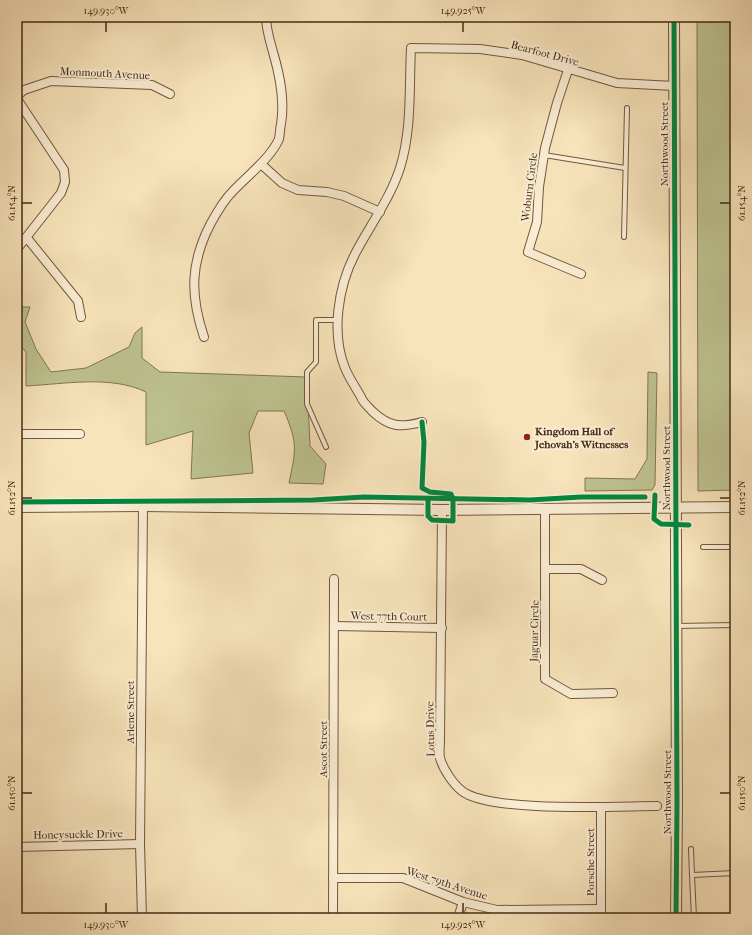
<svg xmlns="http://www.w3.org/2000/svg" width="752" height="935" font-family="'IM FELL French Canon',serif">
  <rect width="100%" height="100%" fill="#f8e4bb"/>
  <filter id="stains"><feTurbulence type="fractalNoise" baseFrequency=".005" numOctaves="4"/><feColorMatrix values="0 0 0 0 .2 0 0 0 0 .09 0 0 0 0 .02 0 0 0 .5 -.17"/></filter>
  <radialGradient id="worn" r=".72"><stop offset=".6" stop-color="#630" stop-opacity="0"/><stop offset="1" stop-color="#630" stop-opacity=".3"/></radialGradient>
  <!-- green -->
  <g fill="#bec490" stroke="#827652">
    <polygon points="697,17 735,17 735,490 698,491"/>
    <path d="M 21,307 L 30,307 L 25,322 L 36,349 L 51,372 L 86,368 L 129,347 L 135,333 L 142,327 L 142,358 L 160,372 L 307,377 L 310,446 L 326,464 L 323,484 L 289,483 C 296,450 298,443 284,411 L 258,411 L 249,433 L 253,473 L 191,479 L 193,431 L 146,445 L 146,392 C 111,375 65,384 26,386 L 26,352 L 17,341 L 17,311 Z"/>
    <polygon points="648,372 657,373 655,485 652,490 585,491 585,478 635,479 647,459"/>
  </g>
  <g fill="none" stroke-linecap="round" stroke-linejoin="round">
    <defs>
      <g id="service">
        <polyline points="544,155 625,168"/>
        <polyline points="624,237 627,108"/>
        <polyline points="326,447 307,404 307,372 316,362 316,320 338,320"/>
        <polyline points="703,547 735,547"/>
        <polyline points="676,626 735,625"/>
        <polyline points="691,849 692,875"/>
        <polyline points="694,918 692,875 735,873"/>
      </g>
      <g id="minor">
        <polyline points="568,70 557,103 545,148 539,187 537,222 528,252 581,274"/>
        <polyline points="17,96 24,90 51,81 152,85 170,94"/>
        <polyline points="17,99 64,170 65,182 61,193 17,249"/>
        <polyline points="261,164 282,183 298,190 327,192 344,196 380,212"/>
        <polyline points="27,238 78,301 81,317"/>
        <path d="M 204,337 C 190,295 190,263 211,223 C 217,212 224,200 233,191 C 248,175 270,159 279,139 C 280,134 280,128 281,124 C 285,100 280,76 273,52 C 270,41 266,29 266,17"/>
        <path d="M 422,422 C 400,428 389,427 372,411 C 368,406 363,403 361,397 C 356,388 349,378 345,368 C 331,333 338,287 355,254 C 370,225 390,199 400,168 C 412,130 409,88 411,48 L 480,49 L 522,55 L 617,83 L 674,86"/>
        <polyline points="17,434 80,434"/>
        <path d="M 442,510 L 440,740 C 440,746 439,753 440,758 C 443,769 453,784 462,791 C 490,813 618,806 657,806"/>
        <polyline points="545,510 545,679 571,694 613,693"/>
        <polyline points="546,569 581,569 602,580"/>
        <polyline points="335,626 442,628"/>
        <polyline points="17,847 140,844"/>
        <polyline points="333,878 403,878 463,902 497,910 601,909"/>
        <polyline points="142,918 140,844 143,506"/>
        <polyline points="333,918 334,579"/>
        <polyline points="458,918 463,902"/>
        <polyline points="601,918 601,807"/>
      </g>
      <g id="tertiary">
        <polyline points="674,17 677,804 676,918"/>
        <polyline points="17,507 143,506 442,510 735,507"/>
      </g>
    </defs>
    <!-- service casing -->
    <use href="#service" stroke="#72573e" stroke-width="6"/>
    <!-- minor casing -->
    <use href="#minor" stroke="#72573e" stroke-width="10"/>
    <!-- tertiary casing -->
    <use href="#tertiary" stroke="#72573e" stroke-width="12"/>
    <!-- service -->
    <use href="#service" stroke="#faedd3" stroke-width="4"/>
    <!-- minor -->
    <use href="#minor" stroke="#faedd3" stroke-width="8"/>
    <!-- tertiary -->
    <use href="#tertiary" stroke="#faedd3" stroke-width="10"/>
    <defs>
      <g id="cycleway">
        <polyline points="674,17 677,804 676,918"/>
        <polyline points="422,422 424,442 422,488 430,492 451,494 453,499 453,521 432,520 428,516 428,499"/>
        <polyline points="655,495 654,519 661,524 689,525"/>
        <polyline points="17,502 313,500 364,497 530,500 581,497 645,497"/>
      </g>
    </defs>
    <!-- cycleway casing -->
    <use href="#cycleway" stroke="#faedd3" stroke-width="8"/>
    <!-- cycleway -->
    <use href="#cycleway" stroke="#00873e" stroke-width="5"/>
  </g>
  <!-- ticks -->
  <path fill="none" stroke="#462814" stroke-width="1.5" d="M 106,22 L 106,32M 463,22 L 463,32M 22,203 L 32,203M 720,203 L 730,203M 22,498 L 32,498M 720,498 L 730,498M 22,793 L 32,793M 720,793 L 730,793M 106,903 L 106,913M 463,903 L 463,913"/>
  <!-- markers -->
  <circle fill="#8f2418" stroke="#faedd3" stroke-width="1.5" cx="527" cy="437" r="4"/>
  <g text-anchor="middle" stroke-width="4" stroke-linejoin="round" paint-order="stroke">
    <!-- street labels -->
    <g font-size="11" fill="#462814" stroke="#faedd3">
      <text transform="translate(545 53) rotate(15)" y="4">Bearfoot Drive</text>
      <text transform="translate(105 73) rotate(3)" y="4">Monmouth Avenue</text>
      <text transform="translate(664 144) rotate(-90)" y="4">Northwood Street</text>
      <text transform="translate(529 187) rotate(-83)" y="4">Woburn Circle</text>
      <text transform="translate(666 468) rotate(-90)" y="4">Northwood Street</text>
      <text transform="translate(389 616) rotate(1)" y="4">West 77th Court</text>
      <text transform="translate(534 631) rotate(-89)" y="4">Jaguar Circle</text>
      <text transform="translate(130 712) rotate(-90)" y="4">Arlene Street</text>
      <text transform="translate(430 729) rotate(-91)" y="4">Lotus Drive</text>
      <text transform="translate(323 749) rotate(-90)" y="4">Ascot Street</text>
      <text transform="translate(667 792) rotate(-90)" y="4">Northwood Street</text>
      <text transform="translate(78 834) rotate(-1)" y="4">Honeysuckle Drive</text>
      <text transform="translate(590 862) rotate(-90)" y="4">Porsche Street</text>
      <text transform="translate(447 883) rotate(18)" y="4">West 79th Avenue</text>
    </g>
    <!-- poi labels -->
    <g font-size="11" font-weight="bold" fill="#462814" stroke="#faedd3" text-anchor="start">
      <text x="535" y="435">Kingdom Hall of<tspan x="535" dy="13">Jehovah’s Witnesses</tspan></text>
    </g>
  </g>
  <!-- margin -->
  <rect width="752" height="935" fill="none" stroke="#f8e4bb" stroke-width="44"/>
  <rect x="22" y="22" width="708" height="891" fill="none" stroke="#462814" stroke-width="1.5"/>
  <g font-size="10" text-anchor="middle" fill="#462814">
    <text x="106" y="14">149.930°W</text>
    <text x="463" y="14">149.925°W</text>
    <text transform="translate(11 203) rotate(-90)" y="4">61.154°N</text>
    <text transform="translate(741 203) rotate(-90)" y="4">61.154°N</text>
    <text transform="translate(11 498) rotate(-90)" y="4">61.152°N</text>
    <text transform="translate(741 498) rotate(-90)" y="4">61.152°N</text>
    <text transform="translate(11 793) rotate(-90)" y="4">61.150°N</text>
    <text transform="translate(741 793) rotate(-90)" y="4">61.150°N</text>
    <text x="106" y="928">149.930°W</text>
    <text x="463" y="928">149.925°W</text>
  </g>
  <rect width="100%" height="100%" filter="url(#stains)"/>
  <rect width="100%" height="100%" fill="url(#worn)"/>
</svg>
